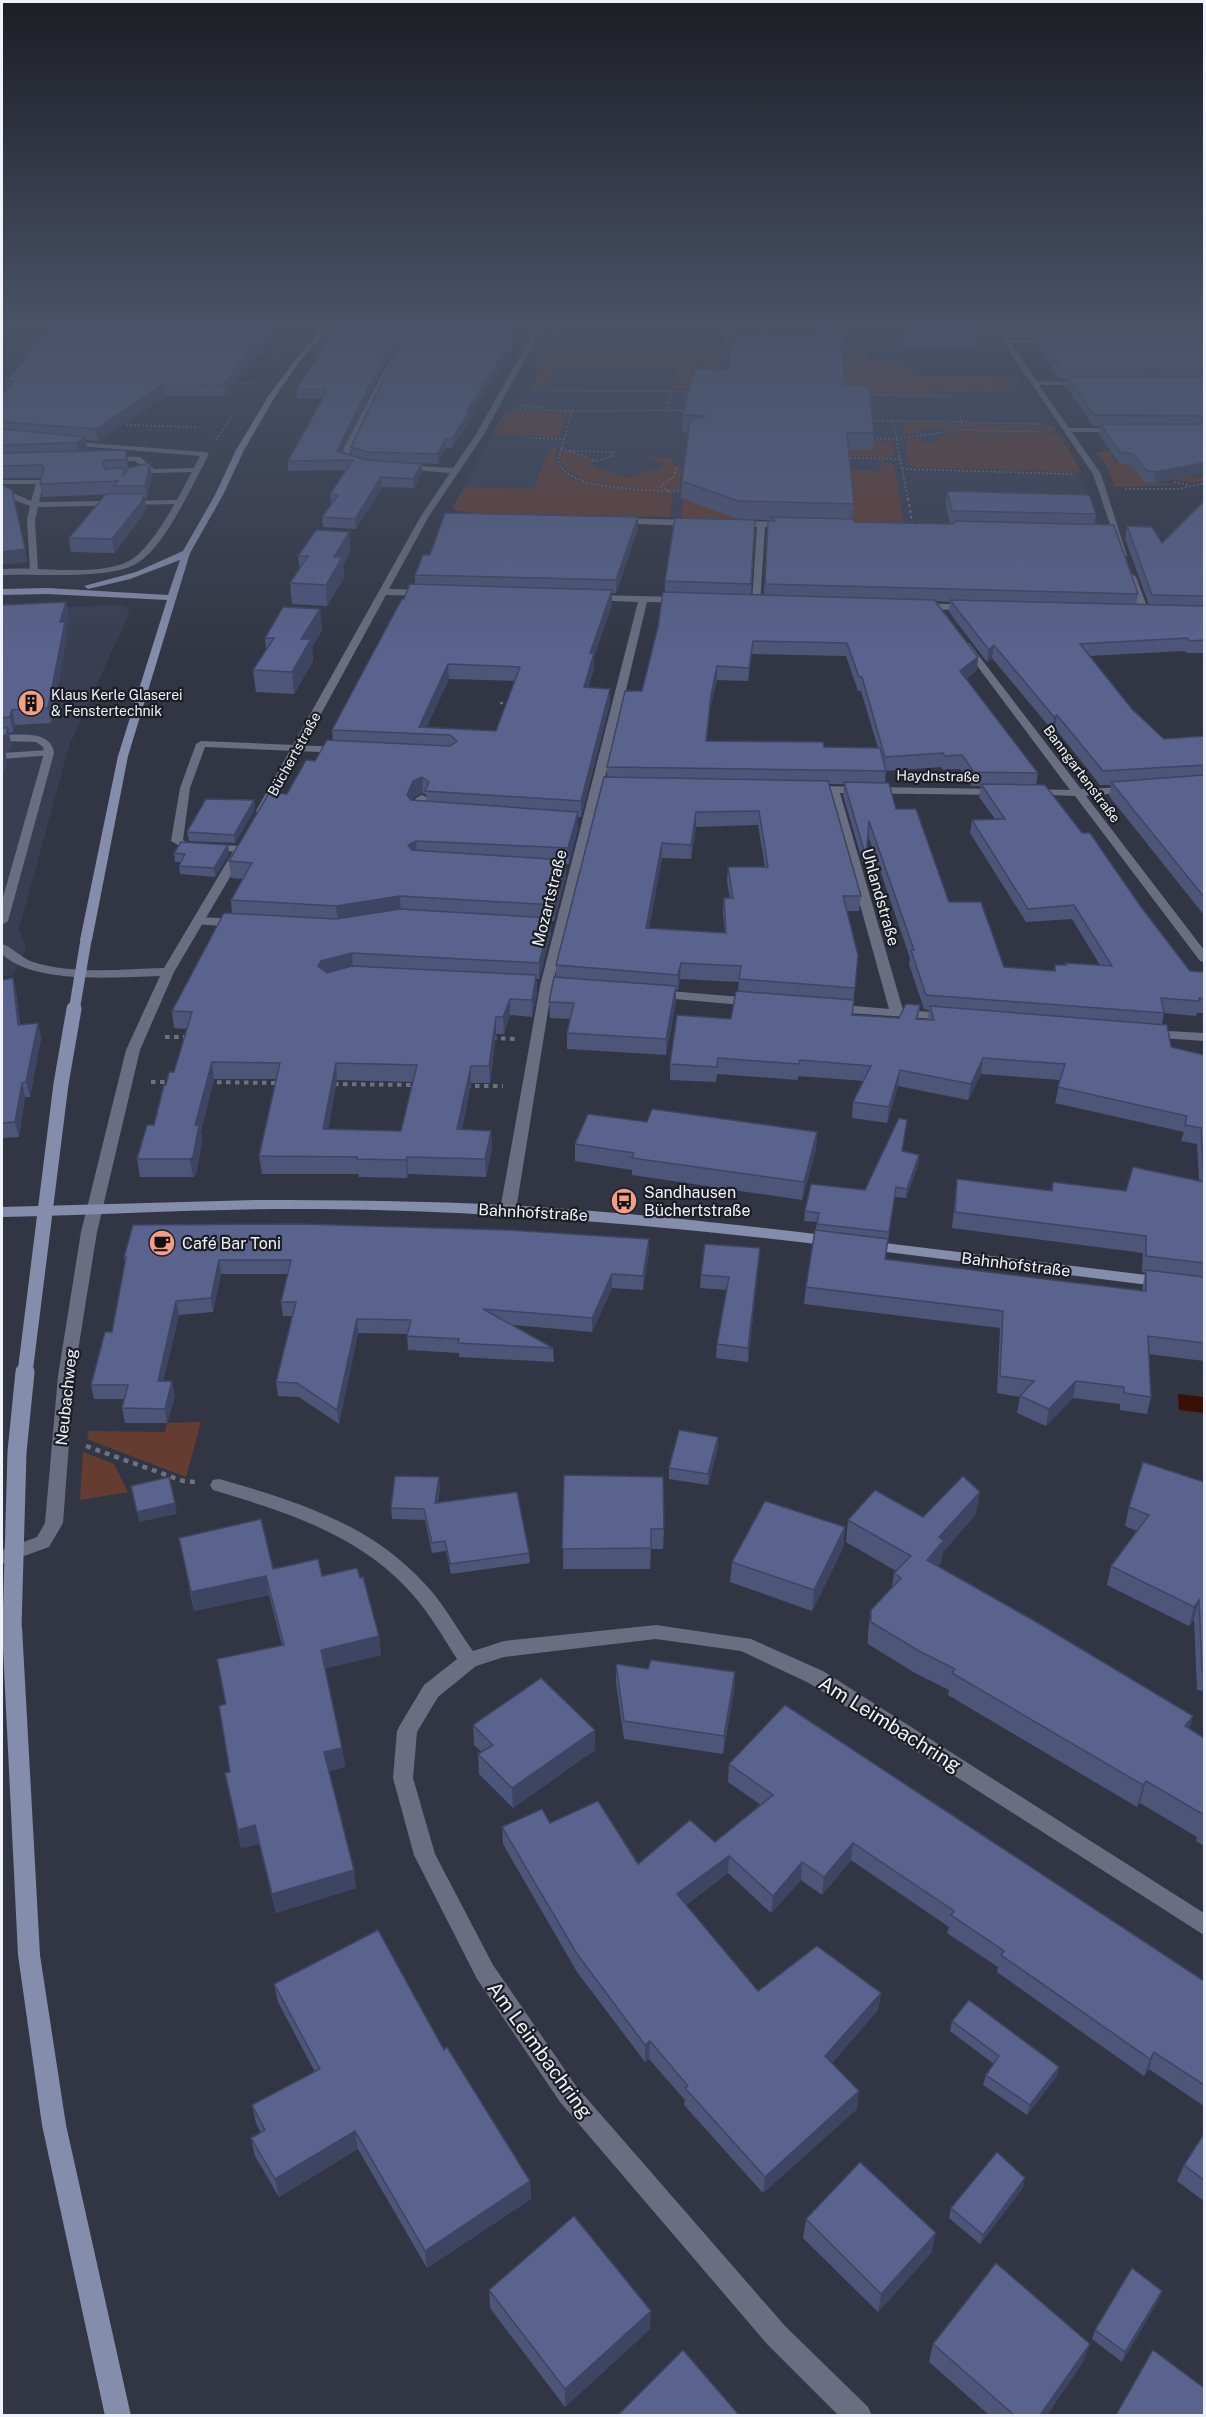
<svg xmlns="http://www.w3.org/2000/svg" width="1206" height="2417" font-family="'Public Sans',sans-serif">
  <rect width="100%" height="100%" fill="#323644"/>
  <!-- built -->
  <g fill="#393e52">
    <polygon points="551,321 847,321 847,345 865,347 867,359 841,360 921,361 929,368 913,369 914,375 1020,377 1074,458 1082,472 1077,476 1081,476 1101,529 457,511 453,507 508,404 530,393 539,367 531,358"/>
    <polygon points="110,605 126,606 129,614 70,743 19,929 26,949 13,975 2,976 2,610"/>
  </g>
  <!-- green -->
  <g fill="#653d30">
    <polygon points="564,321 728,321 712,385 700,385 706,361 700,361 693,387 732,390 674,389 676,371 650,367 623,371 554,369 548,388 532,388 539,367 531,358 546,359"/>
    <polygon points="733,321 847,321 847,345 865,347 867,359 736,356 737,352 726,351 730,335 740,335 741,331 731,331"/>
    <polygon points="841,360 900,361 908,369 912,369 914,375 1011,377 1017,392 934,390 935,395 781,391"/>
    <polygon points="505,411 568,412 560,437 493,434"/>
    <polygon points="901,422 1054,426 1056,431 942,430 942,428 920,428 920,433 904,435"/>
    <polygon points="961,432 1058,434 1082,472 909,467 905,439 921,437 922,444 938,444 937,436"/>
    <polygon points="872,441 893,442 894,457 780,455 781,448 872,450"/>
    <polygon points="1137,444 1124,452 1111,455 1115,462 1133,465 1135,468 1195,478 1204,476 1204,481 1195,483 1176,480 1173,475 1145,482 1184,485 1115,487 1106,465 1096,453"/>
    <path d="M 551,447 L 557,448 C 555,454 554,460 557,466 C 571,489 647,491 672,492 L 670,517 L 473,513 L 457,511 L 453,507 L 464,487 L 533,489 Z"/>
    <path d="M 564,450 L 596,462 L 590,465 L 626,478 L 667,466 L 644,457 L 673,458 L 673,466 L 681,467 L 679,491 C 646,489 588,490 563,466 L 560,456 Z"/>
    <polygon points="881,461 894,464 904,524 834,522 848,470 881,471"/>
    <polygon points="684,493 741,510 758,520 681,518"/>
    <polygon points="201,1422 186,1477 87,1439 89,1431 165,1432 167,1423"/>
    <polygon points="83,1452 114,1464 128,1492 80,1500"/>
  </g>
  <!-- water -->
  <polygon fill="#391003" points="1178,1394 1204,1397 1204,1413 1179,1410"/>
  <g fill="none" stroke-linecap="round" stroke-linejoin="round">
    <!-- path-far3 -->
    <g stroke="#6e717e" stroke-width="1.5" stroke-dasharray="2 2" stroke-linecap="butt">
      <polyline points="273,328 299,328"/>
      <polyline points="254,354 276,355"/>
      <polyline points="718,373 731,321"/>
      <polyline points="231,383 254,383"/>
      <polyline points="530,390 693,392"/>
      <polyline points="866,395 955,396"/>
      <polyline points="520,406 543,407"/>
      <path d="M 516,409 L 572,411 L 558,461 C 564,491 660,491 685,491"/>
      <polyline points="572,411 688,410"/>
      <polyline points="668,412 670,392"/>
      <polyline points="960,416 962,422"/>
      <polyline points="870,421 893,421"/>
      <polyline points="126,425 197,427"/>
      <polyline points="531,438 564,439"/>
      <polyline points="872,439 896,439 958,430 1042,432"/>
      <polyline points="216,440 232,416"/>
      <polyline points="561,448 569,451"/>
      <polygon points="569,451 613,452 613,456 596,461"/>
      <polyline points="846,458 901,459"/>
      <polyline points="902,469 1072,474"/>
      <polyline points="1174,482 1189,485"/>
      <polyline points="1125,489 1179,489 1204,483"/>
      <polyline points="669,491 661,486 674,476 676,468"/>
      <polyline points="908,500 893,421 1039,424"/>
    </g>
    <!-- path-far2 -->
    <g stroke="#6e717e" stroke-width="2" stroke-dasharray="3 3" stroke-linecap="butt">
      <polyline points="908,498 913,527"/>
      <polyline points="500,703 511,704"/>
    </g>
    <!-- path-far1 -->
    <g stroke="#6e717e" stroke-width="4" stroke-dasharray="4.5 4.5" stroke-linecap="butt">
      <polyline points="165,1037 188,1037"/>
      <polyline points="492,1038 515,1039"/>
      <polyline points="151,1082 170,1082"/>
      <polyline points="208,1082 278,1083"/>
      <polyline points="334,1084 416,1085"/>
      <polyline points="466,1086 503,1086"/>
    </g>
    <!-- path -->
    <polyline stroke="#6e717e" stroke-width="4.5" stroke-dasharray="5 5" stroke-linecap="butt" points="86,1446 183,1481 195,1482"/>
    <!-- lane -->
    <g fill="#696e82" fill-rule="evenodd">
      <polygon points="108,456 140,457 154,469 196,468 200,470 196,472 153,473 142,476 138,474 146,470 135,461 105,460 105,456"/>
      <polygon points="2,480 44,480 39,502 179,500 183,502 179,504 38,507 35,520 38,570 34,573 30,570 27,520 30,506 7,497 2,491 2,485 13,493 31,501 36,484 2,484"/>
      <polygon points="201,741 342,747 347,750 342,753 205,747 190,788 183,840 188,843 241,846 247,849 241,852 185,849 171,841 180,788 196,744"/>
      <polygon points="49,750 53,751 53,755 2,759 2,753"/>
      <polygon points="422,795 428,798 423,809 431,813 425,816 412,814 410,812 416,798"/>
      <polygon points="198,917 238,919 244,923 238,927 194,924 194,918"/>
    </g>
    <!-- street -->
    <g fill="#696e82" fill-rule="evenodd">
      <polygon points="418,321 425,321 392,367 351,449 348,458 362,463 358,465 341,461 343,449 386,367"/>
      <polygon points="540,321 546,321 483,436 429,516 389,589 426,590 431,593 426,596 386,595 268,811 266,813 258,813 256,811 421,516 450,473 402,469 398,467 402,465 453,468 475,436"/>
      <polygon points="989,321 996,321 1008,339 1059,340 1057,343 1010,343 1037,381 1087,382 1085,385 1039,385 1069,428 1118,428 1122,430 1118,432 1072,432 1101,474 1127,556 1120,554 1093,474"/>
      <polygon points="1179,321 1186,321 1204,343 1204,349"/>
      <path d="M 63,441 L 205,452 L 209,454 C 193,484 166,544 139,562 C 112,581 36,573 2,575 L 2,569 C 39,566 93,577 127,562 C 154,550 186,483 200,456 L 66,445 L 63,445 Z"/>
      <polygon points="617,518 692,520 696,523 692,526 614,523 613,521"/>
      <polygon points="734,521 788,522 792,525 788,528 765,527 760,604 752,602 757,527 731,526 730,524"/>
      <polygon points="1132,574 1136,577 1149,612 1147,614 1139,612 1128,577"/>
      <polygon points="594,595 681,597 686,600 681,603 647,602 603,786 552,986 516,1210 508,1215 500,1210 540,986 638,602 591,600 589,598"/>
      <polygon points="921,603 969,605 974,608 969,611 918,608 918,604"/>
      <polygon points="963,643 969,643 1081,789 1134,787 1135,789 1130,792 1086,796 1204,950 1204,962 1200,961 1075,796 1027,794 1027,790 1031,789 1070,790 963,647"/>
      <path d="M 2,735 C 20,735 51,730 54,753 L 8,921 L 2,925 L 2,901 L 44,753 L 43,747 L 36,742 L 2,741 Z"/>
      <polygon points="812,786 1001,789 1006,792 1001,795 840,793 903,1010 947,1013 954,1017 952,1020 833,1012 826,1008 833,1004 889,1009 829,793 808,791 807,789"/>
      <path d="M 240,847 L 246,850 L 174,972 L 140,1050 L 97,1232 L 74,1376 L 63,1523 L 49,1547 L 2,1564 L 2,1550 L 37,1537 L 45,1523 L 58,1376 L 81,1232 L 126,1050 L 160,976 C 117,977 34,985 2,954 L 2,944 C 11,946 21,958 33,962 C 74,975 122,969 164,968 L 234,850 Z"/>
      <polygon points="657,990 753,998 759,1002 753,1006 652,997 651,994"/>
      <polygon points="1150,1030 1204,1033 1204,1041 1145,1037 1143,1034"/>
      <path d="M 219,1479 C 294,1500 371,1524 425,1584 C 444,1604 457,1629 473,1651 L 504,1641 L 656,1625 L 751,1639 L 823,1671 L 1204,1913 L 1204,1935 L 809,1683 L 741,1651 L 656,1639 L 504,1657 L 476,1666 L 438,1697 L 417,1732 L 413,1778 L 435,1854 L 493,1965 L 576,2086 L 785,2326 L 868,2407 L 872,2416 L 839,2416 L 767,2344 L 560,2102 L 477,1979 L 414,1855 L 393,1778 L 397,1731 L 400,1725 L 424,1685 L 457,1659 C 443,1637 430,1614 413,1595 C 361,1535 286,1512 213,1490 L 210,1485 L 213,1480 Z"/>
    </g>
    <!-- secondary -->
    <g fill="#858dac" fill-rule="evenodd">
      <polygon points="329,321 336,321 303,357 276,395 244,450 223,495 190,553 128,756 92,940 90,943 82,943 80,940 118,756 167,600 47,594 2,595 2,589 47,588 168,595 180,560 130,579 88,589 84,586 136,572 183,551 215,495 236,450 269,395 299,355"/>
      <path d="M 255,1200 C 353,1200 452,1201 551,1208 C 645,1214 738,1225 832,1236 L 840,1241 L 832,1246 C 661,1225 492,1211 320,1209 C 213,1208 108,1215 2,1217 L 2,1207 Z"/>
      <polygon points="868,1241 1204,1282 1204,1292 863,1249 860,1246 863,1243"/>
      <polygon points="12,1620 19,1622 22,1627 40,1955 66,2125 131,2416 105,2416 42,2125 18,1955 2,1627 5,1622"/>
    </g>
    <!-- secondary-bridge-far2 -->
    <polyline stroke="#858dac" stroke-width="11" points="74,1011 86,940"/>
    <!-- secondary-bridge-far1 -->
    <polyline stroke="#858dac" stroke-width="15" points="25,1373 61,1084 74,1009"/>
    <!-- secondary-bridge -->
    <polyline stroke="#858dac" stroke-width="19" points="12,1627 17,1452 25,1372"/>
  </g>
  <!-- wall -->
  <g fill="#4d5579" fill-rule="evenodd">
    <polygon points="59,321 284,321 225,396 165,396 98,441 86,440 87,449 83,451 126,450 128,470 152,475 147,498 144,498 146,507 144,514 114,553 71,552 69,538 115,494 42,497 40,484 42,478 2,478 2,394 7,388 6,381 25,360 25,357"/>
    <polygon points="338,321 416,321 384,366 342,452 351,455 351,447 421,321 526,321 510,352 470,414 471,419 452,448 446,448 438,464 393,462 422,464 422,473 414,488 382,487 356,529 323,527 322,517 332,504 331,504 330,494 346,470 288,471 288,461 323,398 297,399 296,390 339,325 338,325"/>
    <path d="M 809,321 L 840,321 L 845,385 L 874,433 L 873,450 L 849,450 L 854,504 L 852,519 L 854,522 L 950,524 L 946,504 L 947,491 L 1096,514 L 1094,525 L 1138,594 L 1136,604 L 1149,605 L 1125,538 L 1127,526 L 1162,543 L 1204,501 L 1204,656 L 1202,653 L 1187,653 L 1184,651 L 1089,656 L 1132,709 L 1164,739 L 1204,736 L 1204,915 L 1109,796 L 1111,785 L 1100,785 L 1055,728 L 1052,730 L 992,658 L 987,662 L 949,612 L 950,602 L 936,601 L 978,657 L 977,670 L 966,679 L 1038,773 L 1036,785 L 1082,833 L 1141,907 L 1190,971 L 1204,972 L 1204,1013 L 1197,1013 L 1196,1016 L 1164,1013 L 1162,1024 L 1171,1047 L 1204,1055 L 1204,1361 L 1149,1354 L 1151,1397 L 1147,1414 L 1120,1410 L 1120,1404 L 1073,1398 L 1046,1426 L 1017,1413 L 1020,1397 L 997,1393 L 1000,1328 L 804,1304 L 806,1287 L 817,1222 L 804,1221 L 805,1211 L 865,1190 L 902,1151 L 919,1155 L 918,1165 L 906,1198 L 895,1197 L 885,1259 L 1036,1278 L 1142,1291 L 1145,1273 L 1142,1272 L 1143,1253 L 952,1228 L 957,1179 L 1051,1191 L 1053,1182 L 1126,1191 L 1199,1181 L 1197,1144 L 1181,1141 L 1184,1132 L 1055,1103 L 1060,1080 L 981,1074 L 968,1100 L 898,1086 L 887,1123 L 852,1118 L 853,1102 L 864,1081 L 798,1076 L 798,1080 L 717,1074 L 716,1082 L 670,1080 L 670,1064 L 731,1019 L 738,991 L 739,982 L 680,979 L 678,990 L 676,990 L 676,1002 L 666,1055 L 567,1049 L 567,1033 L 570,1019 L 550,1018 L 549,1002 L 556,977 L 556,965 L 607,777 L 607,767 L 642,691 L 658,627 L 665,592 L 665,581 L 755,520 L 751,594 L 764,595 L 768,520 L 737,519 L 681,498 L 682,481 L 689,432 L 682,432 L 682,415 L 729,370 L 810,342 ZM 752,654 L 846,656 L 858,691 L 861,691 L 878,748 L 824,747 L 707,741 L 710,709 L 717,680 L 748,681 ZM 941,767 L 943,770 L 960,769 L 972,786 L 981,786 L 979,797 L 995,819 L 972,820 L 970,833 L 1026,922 L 1072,919 L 1100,965 L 1065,963 L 1065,965 L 1055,965 L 1054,971 L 1004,967 L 949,902 L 896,809 L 885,783 L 886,771 ZM 829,784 L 844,784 L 843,795 L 865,870 L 868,835 L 910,958 L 909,964 L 924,1009 L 929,1010 L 928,1020 L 918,1019 L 920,1005 L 899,1018 L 852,1015 L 858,955 L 846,911 L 859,911 L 861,896 ZM 758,825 L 765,867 L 728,867 L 727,882 L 730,898 L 724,898 L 723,913 L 725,933 L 649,928 L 662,858 L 691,859 L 696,827 Z"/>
    <polygon points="902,321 994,321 998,327 997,337 976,337 975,348 907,348"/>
    <polygon points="999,321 1186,321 1191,327 1189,337 1201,337 1189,321 1204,321 1204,473 1154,483 1145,482 1131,465 1119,463 1099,434 1100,426 1093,426 1066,387 1067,379 1060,379 1037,345 1038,337 1030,337 1028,334 1028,337 1009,337"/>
    <path d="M 638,517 L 638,529 L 616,593 L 612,593 L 612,604 L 594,657 L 594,668 L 588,688 L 610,689 L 610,703 L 581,817 L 578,817 L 578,828 L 569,864 L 565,864 L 566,877 L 554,921 L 551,921 L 551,934 L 539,979 L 536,979 L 537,992 L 532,1017 L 510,1015 L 504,1034 L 496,1034 L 490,1083 L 471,1083 L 462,1129 L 491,1131 L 492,1148 L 486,1177 L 408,1174 L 407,1178 L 359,1177 L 358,1174 L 262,1174 L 259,1156 L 276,1079 L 214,1079 L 201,1131 L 202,1142 L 196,1174 L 193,1177 L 140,1177 L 137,1159 L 154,1125 L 166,1085 L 174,1072 L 187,1029 L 174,1028 L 172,1011 L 232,913 L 231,900 L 243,879 L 231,878 L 229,861 L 333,740 L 332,730 L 404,599 L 415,584 L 415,575 L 430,555 ZM 449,679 L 515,681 L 496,731 L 426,728 ZM 423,793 L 426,795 L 426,801 L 412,801 L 414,797 ZM 337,1080 L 413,1082 L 401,1131 L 328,1129 Z"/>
    <polygon points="349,532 350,552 343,565 344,578 327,606 292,604 290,583 300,569 298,556"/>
    <polygon points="66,602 68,616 66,626 67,636 51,723 15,725 13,732 9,733 11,744 9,750 5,752 7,761 2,779 2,605"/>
    <polygon points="320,609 322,630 312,647 313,661 294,694 256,692 253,670 266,650 265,638"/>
    <polygon points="254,800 255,809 235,843 189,841 187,832"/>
    <polygon points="174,853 229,854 215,877 180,874 179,866 181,862 175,862"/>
    <polygon points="13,978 16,992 20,1025 38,1023 41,1038 30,1097 25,1097 19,1137 2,1138 2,980"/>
    <polygon points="647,1122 817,1132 816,1149 802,1200 632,1175 632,1170 575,1161 575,1144"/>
    <polygon points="649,1239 649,1252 643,1290 612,1288 592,1332 513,1325 553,1348 554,1362 459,1357 459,1353 408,1350 407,1334 358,1333 339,1424 299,1397 278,1396 276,1382 292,1316 283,1316 281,1302 288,1274 221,1274 213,1312 179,1315 163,1381 175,1396 167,1423 125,1423 122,1408 125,1399 94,1399 91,1385 112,1332 125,1263 124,1257"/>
    <polygon points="760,1248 748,1362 716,1358 717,1344 727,1290 700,1288 701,1275"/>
    <polygon points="718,1437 718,1447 708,1485 669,1479 669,1468"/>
    <polygon points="564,1475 664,1529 663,1549 651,1549 650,1569 563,1569"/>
    <polygon points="1204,1482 1204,1691 1197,1690 1194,1619 1189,1626 1107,1585 1111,1566 1137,1531 1125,1526 1129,1507"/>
    <polygon points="440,1487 438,1503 529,1553 530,1563 451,1574 446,1551 432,1553 425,1520 392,1519 391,1508"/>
    <polygon points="976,1514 943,1552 941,1562 938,1566 1193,1716 1189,1729 1204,1738 1204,1846 1196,1841 1197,1837 1140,1803 1137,1807 948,1695 949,1690 915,1673 868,1644 868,1632 871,1610 892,1588 894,1573 896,1571 846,1542 848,1520"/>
    <polygon points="845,1527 843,1548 812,1611 730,1582 732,1562"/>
    <polygon points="179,1538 273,1569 322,1576 379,1636 381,1655 325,1668 342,1748 345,1767 329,1771 356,1888 276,1913 259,1844 241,1848 225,1773 230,1772 225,1704 282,1645 269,1595 194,1611"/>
    <polygon points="616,1664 648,1669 735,1672 734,1691 723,1754 624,1739 616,1683"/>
    <polygon points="473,1725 595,1750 513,1808 479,1774 478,1754 482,1752 474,1745"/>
    <polygon points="729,1764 1204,1981 1204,2106 1149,2069 1144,2076 997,1972 998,1967 947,1933 949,1927 851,1860 822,1895 801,1880 771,1913 728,1873 686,1905 758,1991 881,1993 878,2010 832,2063 857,2109 763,2193 684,2105 685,2100 649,2059 645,2062 577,1972 503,1844 502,1827 550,1823 638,1864 715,1842 761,1805 728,1782"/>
    <polygon points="274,1984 444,2050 530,2181 531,2199 427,2268 358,2149 279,2197 255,2156 251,2138 261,2133 256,2123 252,2105 315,2072 278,2002"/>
    <polygon points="952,2021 1059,2067 1056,2077 1027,2115 983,2085 986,2075 994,2064 950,2031"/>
    <polygon points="1204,2134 1204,2201 1177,2181 1184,2165"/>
    <polygon points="1023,2188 980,2244 949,2218 951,2208"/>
    <polygon points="806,2219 932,2252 878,2312 803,2238"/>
    <polygon points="489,2290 650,2329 565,2407 490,2308"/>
    <polygon points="1158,2301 1122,2362 1092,2339 1095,2330"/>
    <polygon points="933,2344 1083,2362 1047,2415 989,2415 929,2362"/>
  </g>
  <!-- shaded-wall -->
  <g fill="#3e4563">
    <polygon points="274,321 284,321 225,396 223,385"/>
    <polygon points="410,321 416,321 384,366 338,460 337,451 383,358"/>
    <polygon points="522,321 526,321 510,352 470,414 471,419 452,448 452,439 467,410"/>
    <polygon points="163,384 165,396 98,441 97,429"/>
    <polygon points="85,437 87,449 78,455 76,443"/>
    <polygon points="446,439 446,448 438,464 437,454"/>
    <polygon points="126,450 128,462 128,472 126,460"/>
    <polygon points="150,463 152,475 147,498 145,486"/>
    <polygon points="1204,463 1204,473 1154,483 1155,472"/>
    <polygon points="422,464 422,473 414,488 413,479"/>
    <polygon points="381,477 382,487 356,529 355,519"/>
    <polygon points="144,494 146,507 144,514 114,553 112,539"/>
    <polygon points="638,517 638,529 616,593 616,580"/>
    <polygon points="349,532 350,552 343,565 344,578 327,606 326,585 334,557"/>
    <polygon points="25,549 27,562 2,565 2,552"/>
    <polygon points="612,590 612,604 594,657 594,668 584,702 584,687 590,653"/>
    <polygon points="66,602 68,616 66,626 67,636 51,723 48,708 60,622"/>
    <polygon points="320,609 322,630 312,647 313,661 294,694 292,672 301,639"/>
    <polygon points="753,641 752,654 748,681 749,668"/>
    <polygon points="994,645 992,658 987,662 989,650"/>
    <polygon points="978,657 977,670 959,685 960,671"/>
    <polygon points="448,664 449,679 423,734 419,727"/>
    <polygon points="717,666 717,680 710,709 705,755 706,741 711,695"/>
    <polygon points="610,689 610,703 581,817 581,801"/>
    <polygon points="12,710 15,725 13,732 10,717"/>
    <polygon points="1057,715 1055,728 1052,730 1054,717"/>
    <polygon points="8,728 11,744 9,750 5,752 7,761 2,779 2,736"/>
    <polygon points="422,777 423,793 414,797 408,811 407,795 413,781"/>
    <polygon points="254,800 255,809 235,843 234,835"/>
    <polygon points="578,812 578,828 569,864 568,848"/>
    <polygon points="696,812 696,827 691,859 691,845"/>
    <polygon points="416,841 417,857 408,845"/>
    <polygon points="662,843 662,858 646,944 646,928"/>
    <polygon points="228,845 229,854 215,877 214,868"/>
    <polygon points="565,860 566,877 554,921 554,905"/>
    <polygon points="400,896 401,913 338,923 336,906"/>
    <polygon points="551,918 551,934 539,979 539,963"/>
    <polygon points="352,953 353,970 322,978 318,966 321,961"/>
    <polygon points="681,963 680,979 678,990 678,975"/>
    <polygon points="536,975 537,992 532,1017 532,1000"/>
    <polygon points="13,978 16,992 21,1039 18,1025"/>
    <polygon points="676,986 676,1002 666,1055 666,1039"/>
    <polygon points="510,999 510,1015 504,1034 503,1017"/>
    <polygon points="496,1017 496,1034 490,1083 489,1066"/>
    <polygon points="38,1023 41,1038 30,1097 26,1082"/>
    <polygon points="983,1058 981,1074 968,1100 971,1084"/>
    <polygon points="212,1062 214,1079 201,1131 202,1142 196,1174 193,1177 190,1159 195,1125"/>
    <polygon points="336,1063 337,1080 325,1147 323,1129"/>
    <polygon points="471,1066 471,1083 458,1146 457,1129"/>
    <polygon points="900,1070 898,1086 887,1123 889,1107"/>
    <polygon points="22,1083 25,1097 19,1137 15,1122"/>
    <polygon points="491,1131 492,1148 486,1177 485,1159"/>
    <polygon points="817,1132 816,1149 802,1200 804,1182"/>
    <polygon points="919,1155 918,1165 906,1198 907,1189"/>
    <polygon points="407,1157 408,1174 407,1178 406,1160"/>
    <polygon points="649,1239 649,1252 643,1290 643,1276"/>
    <polygon points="760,1248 759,1262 748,1362 748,1348"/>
    <polygon points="219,1260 221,1274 213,1312 211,1298"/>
    <polygon points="612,1274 612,1288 592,1332 592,1318"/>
    <polygon points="176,1301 179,1315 160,1395 158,1381"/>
    <polygon points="357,1319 358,1333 339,1424 337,1410"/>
    <polygon points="172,1381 175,1396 167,1423 165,1409"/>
    <polygon points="1076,1381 1073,1398 1046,1426 1049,1409"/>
    <polygon points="718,1437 718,1447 708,1485 708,1474"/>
    <polygon points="439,1477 440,1487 436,1513 435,1503"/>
    <polygon points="980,1492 976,1514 943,1552 941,1562 924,1582 927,1560 939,1537"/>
    <polygon points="175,1503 177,1514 139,1522 137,1512"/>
    <polygon points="845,1527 843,1548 812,1611 814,1590"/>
    <polygon points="266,1576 269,1595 194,1611 191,1592"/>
    <polygon points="1199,1600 1194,1619 1189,1626 1194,1607"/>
    <polygon points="379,1636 381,1655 324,1669 321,1650"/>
    <polygon points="735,1672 734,1691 723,1754 724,1736"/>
    <polygon points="1193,1716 1186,1739 1185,1726"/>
    <polygon points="595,1730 595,1750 513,1808 512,1788"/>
    <polygon points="342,1748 345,1767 327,1771 324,1752"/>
    <polygon points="1146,1781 1140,1803 1137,1807 1143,1785"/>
    <polygon points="255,1825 259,1844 241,1848 238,1830"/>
    <polygon points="853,1843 851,1860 822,1895 824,1877"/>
    <polygon points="729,1856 728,1873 676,1912 677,1894"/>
    <polygon points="802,1862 801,1880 771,1913 773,1896"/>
    <polygon points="354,1870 356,1888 276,1913 272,1894"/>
    <polygon points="881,1993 878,2010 823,2073 825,2056"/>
    <polygon points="650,2041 649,2059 645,2062 645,2045"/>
    <polygon points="1154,2052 1149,2069 1144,2076 1150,2059"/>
    <polygon points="1059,2067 1056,2077 1027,2115 1030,2105"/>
    <polygon points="859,2091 857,2109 763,2193 765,2177"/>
    <polygon points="355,2131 358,2149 279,2197 275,2179"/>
    <polygon points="1025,2178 1023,2188 980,2244 983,2235"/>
    <polygon points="530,2181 531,2199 427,2268 425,2251"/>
    <polygon points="936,2233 932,2252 878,2312 881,2294"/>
    <polygon points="1162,2291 1158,2301 1122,2362 1125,2352"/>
    <polygon points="651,2311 650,2329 565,2407 565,2389"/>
    <polygon points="1090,2344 1083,2362 1047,2415 1040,2415"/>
  </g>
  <!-- building -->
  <g fill="#59638d" stroke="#3e4563" stroke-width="1.5" fill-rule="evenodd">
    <polygon points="59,321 274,321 223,385 163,384 97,429 2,422 2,394 14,381 6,381 28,357 25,357"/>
    <polygon points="341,321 410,321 383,358 337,451 366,460 422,464 413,479 381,477 355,519 322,517 338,495 330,494 353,460 288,461 326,392 323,392 325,389 296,390"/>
    <polygon points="421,321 522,321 510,343 467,410 470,410 452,439 446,439 437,454 367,452 351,447 393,360"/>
    <polygon points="810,321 840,321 845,385 869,386 874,433 847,433 854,504 738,501 682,481 690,420 705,416 682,415 695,369 729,370 731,340 811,342"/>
    <polygon points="904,321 994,321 998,327 973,328 976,338 907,338"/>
    <polygon points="1006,321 1186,321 1191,327 1031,327 1028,322 1029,327 1010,327"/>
    <polygon points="1198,321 1204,321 1204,330"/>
    <polygon points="1038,336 1204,337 1204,368 1062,369"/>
    <polygon points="1204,376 1204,416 1094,415 1068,377"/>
    <polygon points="1100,424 1204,424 1204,463 1155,472 1147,471 1133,454 1120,452"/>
    <polygon points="2,429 85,437 76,443 2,445"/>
    <polygon points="126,450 126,460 105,460 103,463 105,469 124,468 123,476 129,468 150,463 145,486 114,486 118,481 40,484 44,468 42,465 2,466 2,453"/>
    <polygon points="2,484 4,486 12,490 25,549 2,552"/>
    <polygon points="947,491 1089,495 1096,514 952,511"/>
    <polygon points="106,494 144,494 142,501 112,539 69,538"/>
    <polygon points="1204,501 1204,596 1152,595 1127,526 1152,527 1162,543"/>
    <polygon points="445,513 638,517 616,580 415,575 423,555 430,555"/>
    <polygon points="768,517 854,519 854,522 900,523 954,524 954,521 1114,525 1138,594 765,584 768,521 776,521"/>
    <polygon points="675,518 755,520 751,584 665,581"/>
    <polygon points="316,530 349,532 334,557 342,557 326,585 290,583 308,556 298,556"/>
    <path d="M 410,584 L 612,590 L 590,653 L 594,653 L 584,687 L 610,689 L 581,801 L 425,791 L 429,782 L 422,777 L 413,781 L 407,795 L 411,800 L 578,812 L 568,848 L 416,841 L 408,845 L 412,850 L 565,860 L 554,905 L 400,896 L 336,906 L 231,900 L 252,863 L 229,861 L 269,793 L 287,794 L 306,760 L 315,761 L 327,740 L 450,746 L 457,741 L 450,735 L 332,730 L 381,638 L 402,599 L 404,599 ZM 448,664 L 520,667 L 496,731 L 419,727 Z"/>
    <polygon points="663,592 934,600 978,657 960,671 1038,773 974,772 962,755 945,756 943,753 885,757 862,677 859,677 847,643 753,641 749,668 717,666 711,695 706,741 823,742 824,747 880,748 886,771 607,767 625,691 642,691 658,627"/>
    <polygon points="950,600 1204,606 1204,640 1190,641 1187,638 1080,644 1132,709 1164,739 1204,736 1204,765 1103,771 1057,715 1054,717 994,645 989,650"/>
    <polygon points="66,602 60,622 65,622 48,708 12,710 10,717 2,718 2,605"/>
    <polygon points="283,607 320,609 301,639 311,639 292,672 253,670 274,638 265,638"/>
    <polygon points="2,728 8,728 6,735 2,736"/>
    <polygon points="1204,775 1204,897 1111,782"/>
    <path d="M 604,777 L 828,781 L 861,896 L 843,896 L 858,955 L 855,988 L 739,979 L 741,966 L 681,963 L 678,975 L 556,965 ZM 759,811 L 768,867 L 728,867 L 733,898 L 724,898 L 726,933 L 646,928 L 662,843 L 691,845 L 696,812 Z"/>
    <polygon points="844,782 889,783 896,809 916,809 949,902 981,902 1004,967 1055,971 1055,965 1066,965 1065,963 1112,966 1074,905 1028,909 972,820 1005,819 981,784 1045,785 1082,833 1090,833 1141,907 1190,971 1204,972 1204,999 1199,998 1199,1001 1161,998 1164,1013 926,995 911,950 914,950 869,821 866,857"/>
    <polygon points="206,799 254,800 234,835 187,832"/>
    <polygon points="181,842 228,845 214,868 179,866 185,854 174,853"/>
    <path d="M 400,909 L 551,918 L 539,963 L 352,953 L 321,961 L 318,966 L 327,973 L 352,966 L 536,975 L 532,1000 L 510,999 L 503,1017 L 496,1017 L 489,1066 L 471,1066 L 457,1129 L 491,1131 L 485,1159 L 407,1157 L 406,1160 L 357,1159 L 357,1157 L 259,1156 L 280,1063 L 212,1062 L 195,1125 L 199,1125 L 193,1157 L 190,1159 L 137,1159 L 147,1125 L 154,1125 L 164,1085 L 166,1085 L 169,1072 L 174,1072 L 192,1012 L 172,1011 L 224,913 L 336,919 ZM 336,1063 L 417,1065 L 401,1131 L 323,1129 Z"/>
    <polygon points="554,977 676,986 666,1039 567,1033 574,1003 549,1002"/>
    <polygon points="13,978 18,1025 38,1023 26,1082 22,1083 15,1122 2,1123 2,980"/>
    <polygon points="736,991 854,1000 852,1015 899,1018 906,1004 920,1005 916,1019 934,1020 930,1006 1167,1025 1171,1047 1204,1055 1204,1263 1146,1256 1146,1236 955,1212 957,1179 1052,1191 1053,1182 1126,1191 1133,1167 1204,1182 1201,1128 1185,1125 1187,1116 1058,1087 1065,1064 983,1058 971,1084 900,1070 889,1107 853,1102 871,1066 800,1060 799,1064 718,1058 717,1067 670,1064 677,1015 731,1019"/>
    <polygon points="652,1109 817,1132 804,1182 632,1158 634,1153 575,1144 588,1114 647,1122"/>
    <polygon points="899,1118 907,1120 902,1151 919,1155 907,1189 896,1187 889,1232 817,1224 819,1213 805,1211 811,1184 865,1190"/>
    <polygon points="300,1224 507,1230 649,1239 643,1276 612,1274 592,1318 483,1309 553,1348 458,1343 459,1339 407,1336 411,1320 357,1319 337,1410 297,1383 276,1382 296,1302 281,1302 291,1260 219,1260 211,1298 176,1301 158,1381 172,1381 165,1409 122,1408 128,1385 91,1385 105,1332 112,1332 126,1257 124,1257 133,1225"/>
    <polygon points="815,1230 888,1239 885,1259 1036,1278 1144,1291 1146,1291 1146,1270 1204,1277 1204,1343 1148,1336 1151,1397 1124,1393 1124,1387 1076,1381 1049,1409 1020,1396 1034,1381 1000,1376 1003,1311 806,1287"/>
    <polygon points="705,1244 760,1248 748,1348 717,1344 729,1277 701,1275"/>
    <polygon points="679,1430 718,1437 708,1474 669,1468"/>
    <polygon points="1143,1462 1204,1482 1204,1672 1202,1672 1199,1600 1194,1607 1111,1566 1149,1515 1129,1507"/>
    <polygon points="564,1475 663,1477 664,1529 651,1529 651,1548 562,1549"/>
    <polygon points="395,1476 439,1477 435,1503 517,1492 529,1553 450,1564 445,1541 432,1543 424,1509 391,1508"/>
    <polygon points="963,1476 980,1492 939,1537 944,1540 927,1560 1038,1623 1193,1716 1185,1726 1204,1738 1204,1815 1146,1781 1143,1785 952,1673 955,1669 919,1651 871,1622 871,1610 901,1578 894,1573 911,1556 848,1520 875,1490 923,1517"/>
    <polygon points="169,1477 175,1503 137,1512 131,1486"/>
    <polygon points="765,1501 845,1527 814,1590 732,1562"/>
    <polygon points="261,1519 273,1569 318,1559 322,1576 357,1568 360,1578 363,1577 379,1636 321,1650 342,1748 324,1752 354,1870 272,1894 255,1825 238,1830 225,1773 230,1772 219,1706 226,1704 217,1659 284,1645 266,1576 191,1592 179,1538"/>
    <polygon points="651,1660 735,1672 724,1736 624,1721 616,1664 648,1669"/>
    <polygon points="541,1678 595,1730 512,1788 478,1754 493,1745 473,1725"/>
    <polygon points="785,1705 1204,1981 1204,2085 1154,2052 1150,2059 1001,1955 1004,1951 951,1915 954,1911 853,1843 824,1877 802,1862 773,1896 729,1856 677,1894 758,1991 817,1946 881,1993 825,2056 859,2091 765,2177 685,2088 688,2086 650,2041 645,2045 577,1954 502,1827 542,1809 550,1823 598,1801 638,1864 690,1820 715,1842 773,1795 729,1764"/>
    <polygon points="378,1930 444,2050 447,2047 530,2181 425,2251 355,2131 275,2179 251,2138 265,2130 252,2105 320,2069 274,1984"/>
    <polygon points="969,2000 1059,2067 1030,2105 986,2075 999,2056 952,2021"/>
    <polygon points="1204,2134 1204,2180 1184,2165"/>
    <polygon points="997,2152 1025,2178 983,2235 951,2208"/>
    <polygon points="860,2162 936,2233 881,2294 806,2219"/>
    <polygon points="574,2216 651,2311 565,2389 489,2290"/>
    <polygon points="996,2263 1090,2344 1040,2415 1014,2415 933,2344"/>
    <polygon points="1132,2268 1162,2291 1125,2352 1095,2330"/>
    <polygon points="683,2350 739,2415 618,2415"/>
    <polygon points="1153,2350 1204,2388 1204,2415 1116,2415"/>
  </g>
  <!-- sky -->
  <linearGradient id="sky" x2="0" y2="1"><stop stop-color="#1c1e25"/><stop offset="0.49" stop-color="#495267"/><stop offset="1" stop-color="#495267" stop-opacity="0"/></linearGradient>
  <rect width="1206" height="660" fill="url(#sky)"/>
  <!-- icons -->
  <defs>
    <symbol id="building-disc" viewBox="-11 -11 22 22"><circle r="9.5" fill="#f39f84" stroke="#1c1e24"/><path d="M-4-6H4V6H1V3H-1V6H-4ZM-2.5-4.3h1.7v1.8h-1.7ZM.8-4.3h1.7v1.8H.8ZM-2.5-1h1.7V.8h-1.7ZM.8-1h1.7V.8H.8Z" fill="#111"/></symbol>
    <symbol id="bus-disc" viewBox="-11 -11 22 22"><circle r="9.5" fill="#f39f84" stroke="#1c1e24"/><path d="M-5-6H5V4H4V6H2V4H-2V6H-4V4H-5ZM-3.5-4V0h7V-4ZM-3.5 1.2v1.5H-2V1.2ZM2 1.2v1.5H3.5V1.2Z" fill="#111"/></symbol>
    <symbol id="cafe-disc" viewBox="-11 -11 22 22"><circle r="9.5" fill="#f39f84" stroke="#1c1e24"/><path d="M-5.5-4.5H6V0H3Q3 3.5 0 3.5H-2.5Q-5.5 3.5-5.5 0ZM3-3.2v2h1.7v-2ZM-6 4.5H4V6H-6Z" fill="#111"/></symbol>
  </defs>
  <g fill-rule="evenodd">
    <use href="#building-disc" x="16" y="688" width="30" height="30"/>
    <use href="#bus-disc" x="609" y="1186" width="30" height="30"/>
    <use href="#cafe-disc" x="147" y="1228" width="30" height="30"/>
  </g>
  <g text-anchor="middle" stroke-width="4.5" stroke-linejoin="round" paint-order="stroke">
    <!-- far-poi labels -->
    <g font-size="14" fill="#f0f2fb" stroke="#1c1e24" text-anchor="start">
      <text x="51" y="700">Klaus Kerle Glaserei<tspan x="51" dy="16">&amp; Fenstertechnik</tspan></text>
    </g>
    <!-- far-street labels -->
    <g font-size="14" fill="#f0f2fb" stroke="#1c1e24">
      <text transform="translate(294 754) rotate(-61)" y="5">Büchertstraße</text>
      <text transform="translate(1082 774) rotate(53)" y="5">Banngartenstraße</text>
      <text transform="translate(938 776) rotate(1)" y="5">Haydnstraße</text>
    </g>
    <!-- street labels -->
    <g font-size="16" fill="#f0f2fb" stroke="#1c1e24">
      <text transform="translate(881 897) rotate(74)" y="6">Uhlandstraße</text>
      <text transform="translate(549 898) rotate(-76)" y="6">Mozartstraße</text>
      <text transform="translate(533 1212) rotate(3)" y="6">Bahnhofstraße</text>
      <text transform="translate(1016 1264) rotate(7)" y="6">Bahnhofstraße</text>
      <text transform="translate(66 1397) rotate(-84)" y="6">Neubachweg</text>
    </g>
    <!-- poi labels -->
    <g font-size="16" fill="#f0f2fb" stroke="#1c1e24" text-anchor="start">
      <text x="644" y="1198">Sandhausen<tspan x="644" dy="18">Büchertstraße</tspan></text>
      <text x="182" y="1249">Café Bar Toni</text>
    </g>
    <!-- near-street labels -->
    <g font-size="20" fill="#f0f2fb" stroke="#1c1e24">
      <text transform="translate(890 1724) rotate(32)" y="7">Am Leimbachring</text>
      <text transform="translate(540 2050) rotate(54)" y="7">Am Leimbachring</text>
    </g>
  </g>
  <!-- border -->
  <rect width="1206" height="2417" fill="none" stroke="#f0f2fb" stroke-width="6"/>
</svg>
